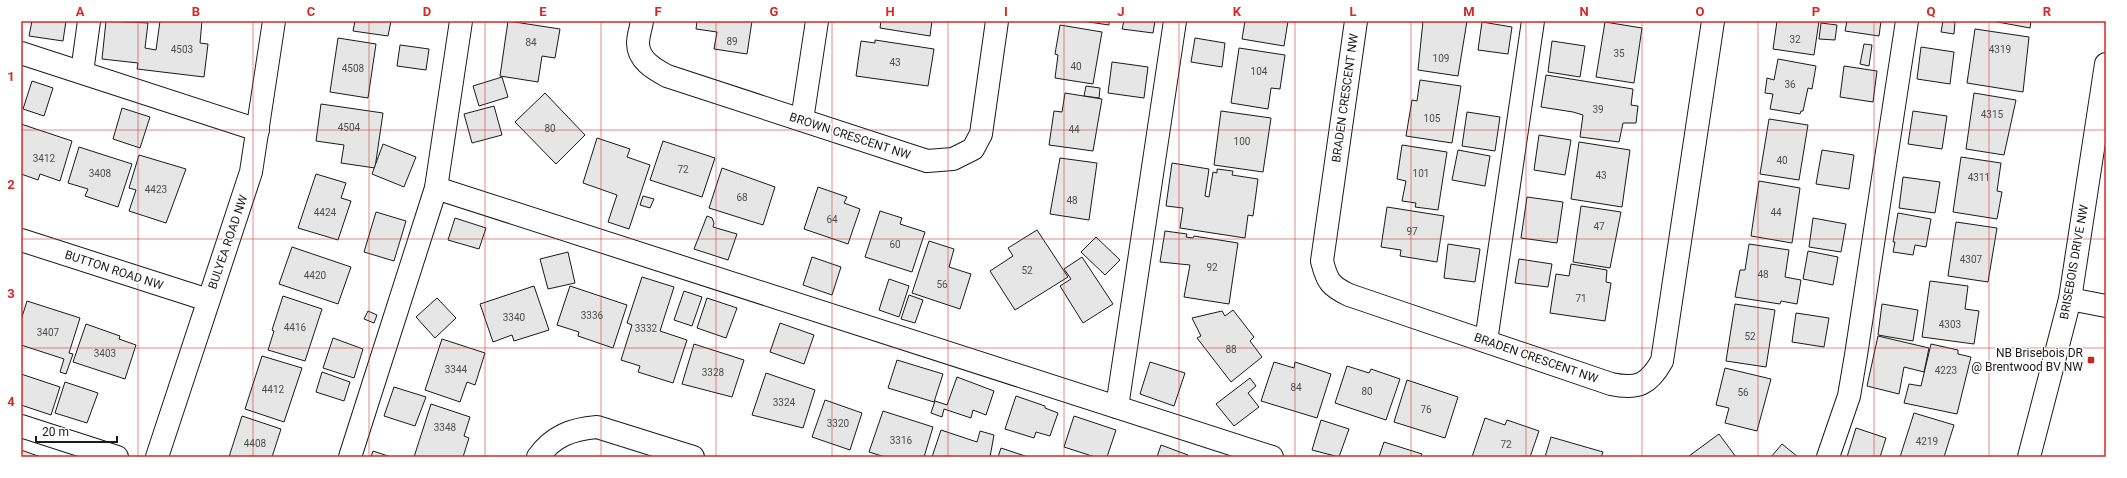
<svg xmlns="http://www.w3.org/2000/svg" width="2127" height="478" font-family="Roboto,sans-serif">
  <rect width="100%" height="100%" fill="#fff"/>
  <!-- building -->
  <g fill="#e6e6e6" stroke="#1a1a1a">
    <polygon points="32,21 66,21 63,41 29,36"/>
    <polygon points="106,21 148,23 145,48 156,50 160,21 202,21 200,43 208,44 204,77 137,69 138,63 102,59"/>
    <polygon points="355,21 391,21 388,36 353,31"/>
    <polygon points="508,21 560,29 555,58 542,56 538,82 500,76"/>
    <polygon points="697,21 752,21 747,54 714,49 717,32 696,29"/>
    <polygon points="881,21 932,21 930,36 880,28"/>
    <polygon points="1082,21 1109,21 1109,25"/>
    <polygon points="1124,21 1155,21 1153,33 1122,29"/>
    <polygon points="1245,21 1288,21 1284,46 1242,39"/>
    <polygon points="1423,21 1467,21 1458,76 1418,70"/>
    <polygon points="1777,21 1819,21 1814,55 1773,49"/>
    <polygon points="1847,21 1881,21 1879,36 1845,31"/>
    <polygon points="1943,21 1955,22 1954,34 1941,32"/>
    <polygon points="1992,21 2031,21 2030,28"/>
    <polygon points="1482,22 1512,27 1508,54 1478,50"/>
    <polygon points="1605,22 1642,28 1634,83 1596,77"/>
    <polygon points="1821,23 1837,25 1835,40 1819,39"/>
    <polygon points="1060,25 1102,32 1093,84 1055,78 1058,55 1055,54"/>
    <polygon points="1975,29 2029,37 2023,92 1967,83"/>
    <polygon points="338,38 376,44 368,98 330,92"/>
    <polygon points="1195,38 1225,43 1222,67 1191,62"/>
    <polygon points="875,40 934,49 928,86 856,76 861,41 875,43"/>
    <polygon points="1552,41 1585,46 1580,77 1548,72"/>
    <polygon points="1864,44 1872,45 1869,66 1860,64"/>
    <polygon points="400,45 429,49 426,70 397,66"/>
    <polygon points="1921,47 1954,52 1950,84 1917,79"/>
    <polygon points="1239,48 1285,55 1280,89 1271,88 1268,109 1231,103"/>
    <polygon points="1778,59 1816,66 1812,89 1808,88 1803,111 1801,111 1800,114 1770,109 1773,94 1765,93 1767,78 1774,80"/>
    <polygon points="1112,62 1148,67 1144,98 1108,93"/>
    <polygon points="1844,66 1877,71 1873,102 1840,97"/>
    <polygon points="1546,75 1633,89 1631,105 1638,106 1636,123 1623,123 1619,142 1580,137 1583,115 1573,112 1541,107"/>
    <polygon points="502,77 508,97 479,106 473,86"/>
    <polygon points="1420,80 1461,86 1452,143 1406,136 1412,100 1417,101"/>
    <polygon points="32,81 53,88 44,116 23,109"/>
    <polygon points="1086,86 1100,88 1099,98 1084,96"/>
    <polygon points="545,93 585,135 556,164 515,122"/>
    <polygon points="1065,93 1102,99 1093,151 1049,145 1054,111 1062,112"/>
    <polygon points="1974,93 2016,100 2004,155 1966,149"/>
    <polygon points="321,104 383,113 375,168 341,163 344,145 316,141"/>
    <polygon points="494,106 502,135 472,143 464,114"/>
    <polygon points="122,108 150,117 140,148 113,139"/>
    <polygon points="1221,111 1271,118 1263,172 1214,165"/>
    <polygon points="1913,111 1947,116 1942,149 1908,144"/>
    <polygon points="1467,112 1500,117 1495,151 1462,146"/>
    <polygon points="1769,119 1808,125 1799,180 1760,174"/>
    <polygon points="21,124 72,141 60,181 40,174 38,180 21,174"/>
    <polygon points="1539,135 1571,140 1565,175 1534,170"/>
    <polygon points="597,138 630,149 627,157 650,165 629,229 608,222 617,195 583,183"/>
    <polygon points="663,141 715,158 702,197 650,180"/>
    <polygon points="1579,142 1630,150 1622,207 1571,199"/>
    <polygon points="383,144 416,157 404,187 372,174"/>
    <polygon points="1402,145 1447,152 1438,210 1415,207 1416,203 1402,201 1406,181 1397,179"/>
    <polygon points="79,147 132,164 118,207 85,196 88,189 68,183"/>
    <polygon points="1458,150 1490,156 1485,186 1452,180"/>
    <polygon points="1822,150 1854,155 1849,189 1816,184"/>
    <polygon points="139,155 186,169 166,223 129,211 136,190 129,188"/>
    <polygon points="1961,157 2001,163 1997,191 2002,192 1997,219 1953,212"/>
    <polygon points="1060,158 1097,163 1089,220 1050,214"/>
    <polygon points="1172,163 1209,169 1205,196 1209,197 1213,172 1217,173 1217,169 1233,171 1232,175 1258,179 1253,216 1248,215 1245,238 1180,228 1183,208 1166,206"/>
    <polygon points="722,168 775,187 763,225 709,208"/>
    <polygon points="316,174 346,183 341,198 351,201 338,240 298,228"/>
    <polygon points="1903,177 1940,182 1935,213 1899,208"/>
    <polygon points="1759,181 1800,188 1792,243 1751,236"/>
    <polygon points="818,187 847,197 844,203 860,209 848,244 804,229"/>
    <polygon points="643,196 654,199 650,208 640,205"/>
    <polygon points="1527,197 1563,202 1557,243 1521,238"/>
    <polygon points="1581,206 1621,212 1610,268 1573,262"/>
    <polygon points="1387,207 1444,216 1437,262 1400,256 1401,250 1381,247"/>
    <polygon points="880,211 902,218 900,224 925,232 912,272 865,257"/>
    <polygon points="376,212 406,221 394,261 364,252"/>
    <polygon points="1898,213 1931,219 1926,247 1915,245 1913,255 1893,252 1895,242 1893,242"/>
    <polygon points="707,216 712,218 714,223 713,227 737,234 728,260 694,249"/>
    <polygon points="455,218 486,228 479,249 448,240"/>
    <polygon points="1813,218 1846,224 1841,252 1809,247"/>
    <polygon points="1956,222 1997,228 1988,282 1948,276"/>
    <polygon points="1037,230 1068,277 1015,310 990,271 1013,256 1008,248"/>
    <polygon points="1165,231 1187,234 1186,237 1193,238 1194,236 1238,243 1229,304 1184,297 1190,265 1160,262"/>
    <polygon points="1096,237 1120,260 1105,275 1081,252"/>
    <polygon points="929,241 954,249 949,267 971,274 960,309 912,293"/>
    <polygon points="1448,244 1480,249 1475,282 1444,278"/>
    <polygon points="1749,244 1789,250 1785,277 1801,280 1797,304 1781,301 1780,304 1735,297 1740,270 1745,270"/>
    <polygon points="292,247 351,267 338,304 279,284"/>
    <polygon points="1808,251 1838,257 1833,285 1803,279"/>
    <polygon points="568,252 575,283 548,289 540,259"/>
    <polygon points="812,257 841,267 832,295 803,285"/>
    <polygon points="1082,257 1113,304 1083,323 1060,286 1071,279 1064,269"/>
    <polygon points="1519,259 1552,264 1548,287 1515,283"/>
    <polygon points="1571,264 1607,270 1606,282 1611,283 1605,321 1550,313 1556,274 1569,276"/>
    <polygon points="642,277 674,287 660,331 687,340 673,383 638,372 640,366 621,360 632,325 627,323"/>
    <polygon points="889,279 909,286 899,317 879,310"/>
    <polygon points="1930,281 1968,286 1965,309 1979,311 1974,344 1922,337"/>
    <polygon points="534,286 549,330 514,341 512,335 493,342 480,304"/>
    <polygon points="570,286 627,305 613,348 578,336 579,332 557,325"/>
    <polygon points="684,291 702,297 692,326 674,320"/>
    <polygon points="909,295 923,300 915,323 901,319"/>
    <polygon points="283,296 322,309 305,361 268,350 274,331 272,330"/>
    <polygon points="437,298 456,318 435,338 416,317"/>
    <polygon points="707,298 737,308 726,338 697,328"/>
    <polygon points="27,301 80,318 69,353 73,354 66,374 60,372 64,359 21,345 21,320"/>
    <polygon points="1735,304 1775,310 1766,367 1726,361"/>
    <polygon points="1882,304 1918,310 1913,341 1878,335"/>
    <polygon points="1233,310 1254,337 1250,341 1262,357 1231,382 1197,338 1201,336 1192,318 1222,311 1225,316"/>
    <polygon points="368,311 377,315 374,323 364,319"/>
    <polygon points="1796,313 1829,318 1824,347 1792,342"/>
    <polygon points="780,323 814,335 804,364 770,352"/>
    <polygon points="86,324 120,336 119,339 136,345 125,379 73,362"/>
    <polygon points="1878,336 1929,348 1924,372 1904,367 1899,394 1867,386"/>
    <polygon points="333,338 363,349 354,378 323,368"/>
    <polygon points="442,339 485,353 475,385 467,382 460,402 425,390"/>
    <polygon points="694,344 744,360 732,397 682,384"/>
    <polygon points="1931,344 1958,350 1958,354 1971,357 1957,414 1904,403 1909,384 1921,386"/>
    <polygon points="262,356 302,368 284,422 245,409"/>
    <polygon points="897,360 943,374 934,402 888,388"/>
    <polygon points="1150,362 1185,373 1174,406 1140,394"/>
    <polygon points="1274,362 1294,368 1295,362 1331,374 1317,418 1261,401"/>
    <polygon points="1347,366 1369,373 1371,369 1400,379 1386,420 1335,403"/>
    <polygon points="1725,368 1771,379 1757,431 1725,423 1729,408 1716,405"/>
    <polygon points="322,372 350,382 344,401 316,392"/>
    <polygon points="766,373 815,390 803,428 752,415"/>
    <polygon points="21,374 60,387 51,415 21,405"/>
    <polygon points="957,377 994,391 986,415 973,410 971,418 944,409 942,417 931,413 935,401 947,405"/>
    <polygon points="1250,378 1256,386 1248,393 1259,407 1234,426 1216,404"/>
    <polygon points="1407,380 1458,397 1445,438 1394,422"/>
    <polygon points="65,382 98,393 87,423 55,413"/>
    <polygon points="394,387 426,397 415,426 384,416"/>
    <polygon points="1016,396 1045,406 1045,408 1058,413 1050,436 1036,432 1034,438 1005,429"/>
    <polygon points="825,400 862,413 850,450 812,437"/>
    <polygon points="431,404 470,417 464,436 469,438 463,457 414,457"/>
    <polygon points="883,411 933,427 924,457 885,457 869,452"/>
    <polygon points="1914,413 1954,425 1944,457 1900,457"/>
    <polygon points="242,416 281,429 272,457 229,457"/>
    <polygon points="1074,416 1116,430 1107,457 1095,457 1064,447"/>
    <polygon points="1485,418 1505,425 1507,420 1539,431 1530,457 1472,457"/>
    <polygon points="1321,420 1349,429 1339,457 1312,450"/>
    <polygon points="1856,428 1886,438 1880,457 1847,457"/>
    <polygon points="941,430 977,442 980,431 994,435 990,457 932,457"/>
    <polygon points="1719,434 1736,457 1689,457 1689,456"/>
    <polygon points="1551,437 1603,452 1601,457 1545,457"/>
    <polygon points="1384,442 1422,454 1421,457 1379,457"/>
    <polygon points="1782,444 1798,457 1771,457"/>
    <polygon points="1161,445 1188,455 1187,457 1157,457"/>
    <polygon points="1001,448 1028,457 998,457"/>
    <polygon points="21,450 41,457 21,457"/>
    <polygon points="373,451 391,457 371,457"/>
  </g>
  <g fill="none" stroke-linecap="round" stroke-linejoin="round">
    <defs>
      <g id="minor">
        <path d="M 642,21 C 641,28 638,36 638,43 C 638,60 654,69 667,76 L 927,161 L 953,159 L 973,149 L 981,134 L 997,21"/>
        <path d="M 1356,21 L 1322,261 C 1327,281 1330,286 1349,295 L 1611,384 C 1638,390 1649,384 1662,361 L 1713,21"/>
        <polyline points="21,53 258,130"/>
        <polyline points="82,72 89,21"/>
        <polyline points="802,120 817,21"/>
        <polyline points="436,188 1272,457"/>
        <polyline points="21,240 208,300"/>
        <polyline points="2070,299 2106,306"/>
        <polyline points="1486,341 1533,21"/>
        <polyline points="1117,407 1175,21"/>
        <polyline points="21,426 117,457"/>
        <polyline points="157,457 251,172 274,21"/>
        <polyline points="350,457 436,188 461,21"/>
        <path d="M 538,457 C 553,436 572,429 597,427 L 693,457"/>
        <polyline points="1828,457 1849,396 1856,355 1907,21"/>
        <polyline points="2029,457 2070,299 2106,64"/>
      </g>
    </defs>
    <!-- minor casing -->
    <use href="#minor" stroke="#1a1a1a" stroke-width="24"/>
    <!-- minor -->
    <use href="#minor" stroke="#fff" stroke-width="22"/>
  </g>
  <!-- grid -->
  <path fill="none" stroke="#d62828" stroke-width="1" stroke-opacity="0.55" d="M 138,21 L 138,457M 253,21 L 253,457M 369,21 L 369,457M 485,21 L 485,457M 601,21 L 601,457M 716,21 L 716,457M 832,21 L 832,457M 948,21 L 948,457M 1064,21 L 1064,457M 1179,21 L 1179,457M 1295,21 L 1295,457M 1411,21 L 1411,457M 1526,21 L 1526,457M 1642,21 L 1642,457M 1758,21 L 1758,457M 1874,21 L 1874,457M 1989,21 L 1989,457M 21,130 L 2106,130M 21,239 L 2106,239M 21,348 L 2106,348"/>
  <!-- markers -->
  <rect fill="#c62828" stroke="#fff" stroke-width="1.5" x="2087" y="356" width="8" height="8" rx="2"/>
  <g text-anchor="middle" stroke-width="3" stroke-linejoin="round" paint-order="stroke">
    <!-- number labels -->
    <g font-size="10" fill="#4d4d4d">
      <text x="1795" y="43">32</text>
      <text x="732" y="45">89</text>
      <text x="531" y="46">84</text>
      <text x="182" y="53">4503</text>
      <text x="2000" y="53">4319</text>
      <text x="1619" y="57">35</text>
      <text x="1441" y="62">109</text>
      <text x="895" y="66">43</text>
      <text x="1076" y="70">40</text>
      <text x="353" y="72">4508</text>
      <text x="1259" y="75">104</text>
      <text x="1790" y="88">36</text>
      <text x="1598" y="113">39</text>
      <text x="1992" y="118">4315</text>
      <text x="1432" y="122">105</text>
      <text x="349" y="131">4504</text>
      <text x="550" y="132">80</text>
      <text x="1074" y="133">44</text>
      <text x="1242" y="145">100</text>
      <text x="44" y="162">3412</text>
      <text x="1782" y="164">40</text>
      <text x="683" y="173">72</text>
      <text x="100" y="177">3408</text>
      <text x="1421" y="177">101</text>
      <text x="1601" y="179">43</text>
      <text x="1979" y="181">4311</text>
      <text x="156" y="193">4423</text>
      <text x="742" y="201">68</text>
      <text x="1072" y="204">48</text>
      <text x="325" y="216">4424</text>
      <text x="1776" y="216">44</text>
      <text x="832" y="223">64</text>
      <text x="1599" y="230">47</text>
      <text x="1412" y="235">97</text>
      <text x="895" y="248">60</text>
      <text x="1971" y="263">4307</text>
      <text x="1212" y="271">92</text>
      <text x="1027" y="274">52</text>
      <text x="1763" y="278">48</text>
      <text x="315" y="279">4420</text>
      <text x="942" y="288">56</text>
      <text x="1581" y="302">71</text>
      <text x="592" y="319">3336</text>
      <text x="514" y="321">3340</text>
      <text x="1950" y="328">4303</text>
      <text x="295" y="331">4416</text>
      <text x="646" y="332">3332</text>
      <text x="48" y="336">3407</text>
      <text x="1750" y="340">52</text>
      <text x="1231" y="353">88</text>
      <text x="105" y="357">3403</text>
      <text x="456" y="373">3344</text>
      <text x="1946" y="374">4223</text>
      <text x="713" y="376">3328</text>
      <text x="1296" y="391">84</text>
      <text x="273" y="393">4412</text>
      <text x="1367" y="395">80</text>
      <text x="1743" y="396">56</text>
      <text x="784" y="406">3324</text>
      <text x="1426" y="413">76</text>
      <text x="838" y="427">3320</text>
      <text x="445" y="431">3348</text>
      <text x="901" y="444">3316</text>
      <text x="1927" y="445">4219</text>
      <text x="255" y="447">4408</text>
      <text x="1506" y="448">72</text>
    </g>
    <!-- street labels -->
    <g font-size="12" fill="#1a1a1a" stroke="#fff">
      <text transform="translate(1345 98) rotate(-82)" y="4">BRADEN CRESCENT NW</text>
      <text transform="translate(850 136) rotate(18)" y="4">BROWN CRESCENT NW</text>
      <text transform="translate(228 242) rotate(-71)" y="4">BULYEA ROAD NW</text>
      <text transform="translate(2074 262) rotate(-80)" y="4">BRISEBOIS DRIVE NW</text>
      <text transform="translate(114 270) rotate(18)" y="4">BUTTON ROAD NW</text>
      <text transform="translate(1536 358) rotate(19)" y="4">BRADEN CRESCENT NW</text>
    </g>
    <!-- poi labels -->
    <g font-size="12" fill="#1a1a1a" stroke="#fff" text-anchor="end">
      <text x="2083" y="357">NB Brisebois DR<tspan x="2083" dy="14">@ Brentwood BV NW</tspan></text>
    </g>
  </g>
  <!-- border -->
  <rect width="2127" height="478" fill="none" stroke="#ffffff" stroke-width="44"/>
  <!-- scale -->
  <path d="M36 436v6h81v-6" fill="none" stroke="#1a1a1a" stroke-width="2"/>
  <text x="42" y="436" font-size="12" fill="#1a1a1a" stroke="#ffffff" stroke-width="3" paint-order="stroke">20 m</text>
  <rect x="22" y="22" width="2083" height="434" fill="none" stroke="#d62828" stroke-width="1.5"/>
  <g font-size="13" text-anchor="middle" font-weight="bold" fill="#d62828">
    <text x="80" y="16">A</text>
    <text x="196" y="16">B</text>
    <text x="311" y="16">C</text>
    <text x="427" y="16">D</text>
    <text x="543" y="16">E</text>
    <text x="658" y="16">F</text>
    <text x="774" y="16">G</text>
    <text x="890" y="16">H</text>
    <text x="1006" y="16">I</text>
    <text x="1121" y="16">J</text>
    <text x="1237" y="16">K</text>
    <text x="1353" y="16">L</text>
    <text x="1469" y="16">M</text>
    <text x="1584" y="16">N</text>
    <text x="1700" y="16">O</text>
    <text x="1816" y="16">P</text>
    <text x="1931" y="16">Q</text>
    <text x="2047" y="16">R</text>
    <text x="11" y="81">1</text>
    <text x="11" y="189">2</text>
    <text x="11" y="298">3</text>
    <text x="11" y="406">4</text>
  </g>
</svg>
